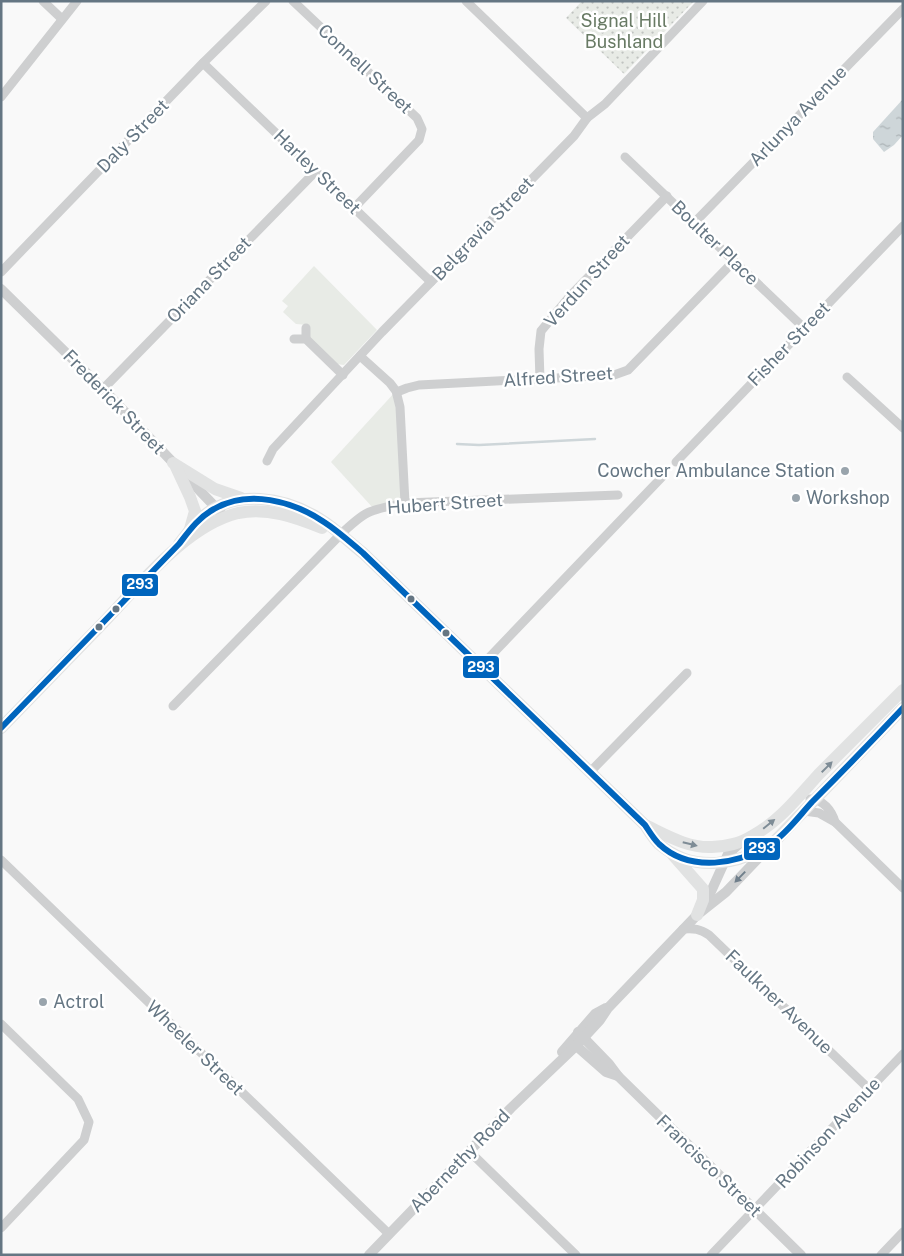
<svg xmlns="http://www.w3.org/2000/svg" width="904" height="1256" font-family="'Public Sans',sans-serif">
  <defs>
    <pattern id="grass-dots" width="8" height="8" patternUnits="userSpaceOnUse" patternTransform="scale(1.25)"><rect width="8" height="8" fill="#e8ebe6"/><path d="M2 2h.1M6 6h.1" fill="none" stroke="#c0c3c0" stroke-width="1.8" stroke-linecap="round"/></pattern>
    <pattern id="water-ripples" width="26" height="14" patternUnits="userSpaceOnUse" patternTransform="scale(1.25)"><rect width="26" height="14" fill="#ced6d9"/><path d="M2 4q2-2 4 0t4 0M15 11q2-2 4 0t4 0" fill="none" stroke="#abb2b5"/></pattern>
  </defs>
  <rect width="100%" height="100%" fill="#f9f9f9"/>
  <!-- grass -->
  <polygon fill="url(#grass-dots)" points="582,1 694,1 624,74 566,18"/>
  <!-- park -->
  <g fill="#e8ebe6">
    <polygon points="314,266 377,330 344,365 336,364 310,338 309,325 296,324 283,312 288,306 282,301"/>
    <polygon points="396,391 405,503 374,509 331,462"/>
  </g>
  <!-- water -->
  <polygon fill="url(#water-ripples)" points="903,99 903,135 894,145 884,152 873,139 873,132"/>
  <g fill="none" stroke-linecap="round" stroke-linejoin="round">
    <!-- stream -->
    <polyline stroke="#ced6d9" stroke-width="2.5" points="457,444 479,445 595,439"/>
    <!-- minor -->
    <g stroke="#cecfd0" stroke-width="9">
      <polyline points="43,1 62,19"/>
      <polyline points="293,1 417,118 422,129 419,140 354,208"/>
      <polyline points="466,1 587,118"/>
      <polyline points="203,63 431,282"/>
      <polyline points="1,97 77,1"/>
      <polyline points="625,157 804,328"/>
      <polyline points="694,223 903,9"/>
      <polyline points="1,272 203,63 266,1"/>
      <polyline points="306,328 306,339"/>
      <polyline points="294,339 306,339 343,375"/>
      <polyline points="360,356 390,383 396,391 400,407 405,503"/>
      <polyline points="847,377 903,428"/>
      <polyline points="540,380 539,349 541,331 571,295 667,196"/>
      <polyline points="103,389 315,172"/>
      <polyline points="397,392 407,388 419,385 614,375 628,370 734,261"/>
      <polyline points="267,461 273,449 382,332 574,136 587,118 605,104 703,1"/>
      <polyline points="676,462 903,226"/>
      <polyline points="480,667 663,476"/>
      <path d="M 173,706 L 340,535 C 366,510 369,510 405,503 L 618,495"/>
      <polyline points="590,772 687,673"/>
      <path d="M 810,799 C 823,799 832,811 835,822"/>
      <polyline points="804,811 819,813 835,822 903,888"/>
      <polyline points="1,860 389,1234"/>
      <path d="M 683,929 C 694,928 700,929 709,935 L 869,1089"/>
      <polyline points="1,1024 78,1099 89,1122 84,1140 1,1228"/>
      <polyline points="469,1151 576,1255"/>
      <polyline points="711,1255 903,1054"/>
      <polyline points="881,1255 903,1232"/>
    </g>
    <!-- tertiary -->
    <g stroke="#cecfd0" stroke-width="10">
      <polyline points="1,289 103,389 221,513"/>
      <polyline points="704,907 728,854 741,842"/>
      <polyline points="578,1032 609,1064 618,1076 801,1255"/>
      <polyline points="573,1043 606,1072 618,1076"/>
      <polyline points="562,1052 595,1014 606,1008"/>
      <polyline points="369,1255 511,1108 576,1046 600,1020 608,1008 697,915 726,892 768,848"/>
    </g>
    <!-- primary -->
    <g stroke="#e1e2e2" stroke-width="12">
      <polyline points="173,463 215,489 241,498"/>
      <polyline points="176,467 190,497 195,511 190,529"/>
      <path d="M 179,544 C 186,535 193,525 201,518 C 235,488 285,497 320,519 C 335,528 349,542 363,553 L 645,825 C 649,831 654,839 659,844 C 694,874 739,865 774,842 L 903,708"/>
      <path d="M 1,728 C 35,693 68,659 102,624 C 138,587 185,526 238,513 C 267,507 295,517 322,528"/>
      <path d="M 647,826 C 668,836 688,848 712,847 C 725,847 741,843 752,836 C 779,822 799,796 819,774 C 847,746 875,718 903,690"/>
      <polyline points="673,855 703,889 703,900 697,915"/>
    </g>
    <defs>
      <path id="bus-1" d="M 1,728 L 179,544 C 189,531 199,517 214,509 C 248,489 293,501 324,522 C 338,531 350,542 363,553 L 645,825 C 649,831 653,838 659,844 C 690,873 739,865 772,843 C 786,834 800,815 812,802 C 843,771 873,740 903,708"/>
    </defs>
    <!-- bus-1 casing -->
    <use href="#bus-1" stroke="#fff" stroke-width="10"/>
    <!-- bus-1 -->
    <use href="#bus-1" stroke="#0065bd" stroke-width="6"/>
  </g>
  <!-- one-way arrows -->
  <defs><path id="oneway-solid" d="M-6-.8H1V-3.2L6.5 0L1 3.2V.8H-6Z" transform="scale(1.25)"/></defs>
  <g fill="#7e8c96">
    <use href="#oneway-solid" transform="translate(827 767) rotate(-45)"/>
    <use href="#oneway-solid" transform="translate(769 824) rotate(-39)"/>
    <use href="#oneway-solid" transform="translate(690 844) rotate(14)"/>
  </g>
  <use fill="#707f8b" href="#oneway-solid" transform="translate(740 877) rotate(134)"/>
  <!-- markers -->
  <g fill="#99a4ac" stroke="#fff" stroke-width="2">
    <circle cx="845" cy="471" r="5"/>
    <circle cx="796" cy="498" r="5"/>
    <circle cx="43" cy="1002" r="5"/>
  </g>
  <g fill="#657683" stroke="#fff" stroke-width="2">
    <circle cx="411" cy="599" r="4.5"/>
    <circle cx="116" cy="609" r="4.5"/>
    <circle cx="99" cy="627" r="4.5"/>
    <circle cx="446" cy="633" r="4.5"/>
  </g>
  <g text-anchor="middle" stroke-width="5" stroke-linejoin="round" paint-order="stroke">
    <!-- park labels -->
    <g font-size="18" fill="#687a64" stroke="#fff">
      <text x="624" y="27">Signal Hill<tspan x="624" dy="21">Bushland</tspan></text>
    </g>
    <!-- street labels -->
    <g font-size="18" fill="#657683" stroke="#fff">
      <text transform="translate(365 69) rotate(43)" y="6">Connell Street</text>
      <text transform="translate(798 116) rotate(-46)" y="6">Arlunya Avenue</text>
      <text transform="translate(133 136) rotate(-46)" y="6">Daly Street</text>
      <text transform="translate(317 172) rotate(44)" y="6">Harley Street</text>
      <text transform="translate(483 229) rotate(-46)" y="6">Belgravia Street</text>
      <text transform="translate(715 243) rotate(44)" y="6">Boulter Place</text>
      <text transform="translate(209 280) rotate(-46)" y="6">Oriana Street</text>
      <text transform="translate(587 281) rotate(-48)" y="6">Verdun Street</text>
      <text transform="translate(789 344) rotate(-46)" y="6">Fisher Street</text>
      <text transform="translate(558 377) rotate(-4)" y="6">Alfred Street</text>
      <text transform="translate(114 402) rotate(46)" y="6">Frederick Street</text>
      <text transform="translate(445 504) rotate(-4)" y="6">Hubert Street</text>
      <text transform="translate(779 1002) rotate(44)" y="6">Faulkner Avenue</text>
      <text transform="translate(195 1048) rotate(44)" y="6">Wheeler Street</text>
      <text transform="translate(828 1133) rotate(-47)" y="6">Robinson Avenue</text>
      <text transform="translate(460 1161) rotate(-46)" y="6">Abernethy Road</text>
      <text transform="translate(709 1166) rotate(44)" y="6">Francisco Street</text>
    </g>
    <!-- poi labels -->
    <g font-size="18" fill="#657683" stroke="#fff" text-anchor="start">
      <text x="835" y="477" text-anchor="end">Cowcher Ambulance Station</text>
      <text x="806" y="504">Workshop</text>
      <text x="53" y="1008">Actrol</text>
    </g>
  </g>
  <g stroke="#fff" stroke-width="2">
    <rect x="121" y="573" width="38" height="24" rx="5" fill="#0065bd"/>
    <rect x="462" y="655" width="38" height="24" rx="5" fill="#0065bd"/>
    <rect x="743" y="837" width="38" height="24" rx="5" fill="#0065bd"/>
  </g>
  <g font-size="14" text-anchor="middle" font-weight="bold" fill="#fff">
    <text x="140" y="589">293</text>
    <text x="481" y="672">293</text>
    <text x="762" y="853">293</text>
  </g>
  <!-- border -->
  <rect width="904" height="1256" fill="none" stroke="#657683" stroke-width="5"/>
</svg>
